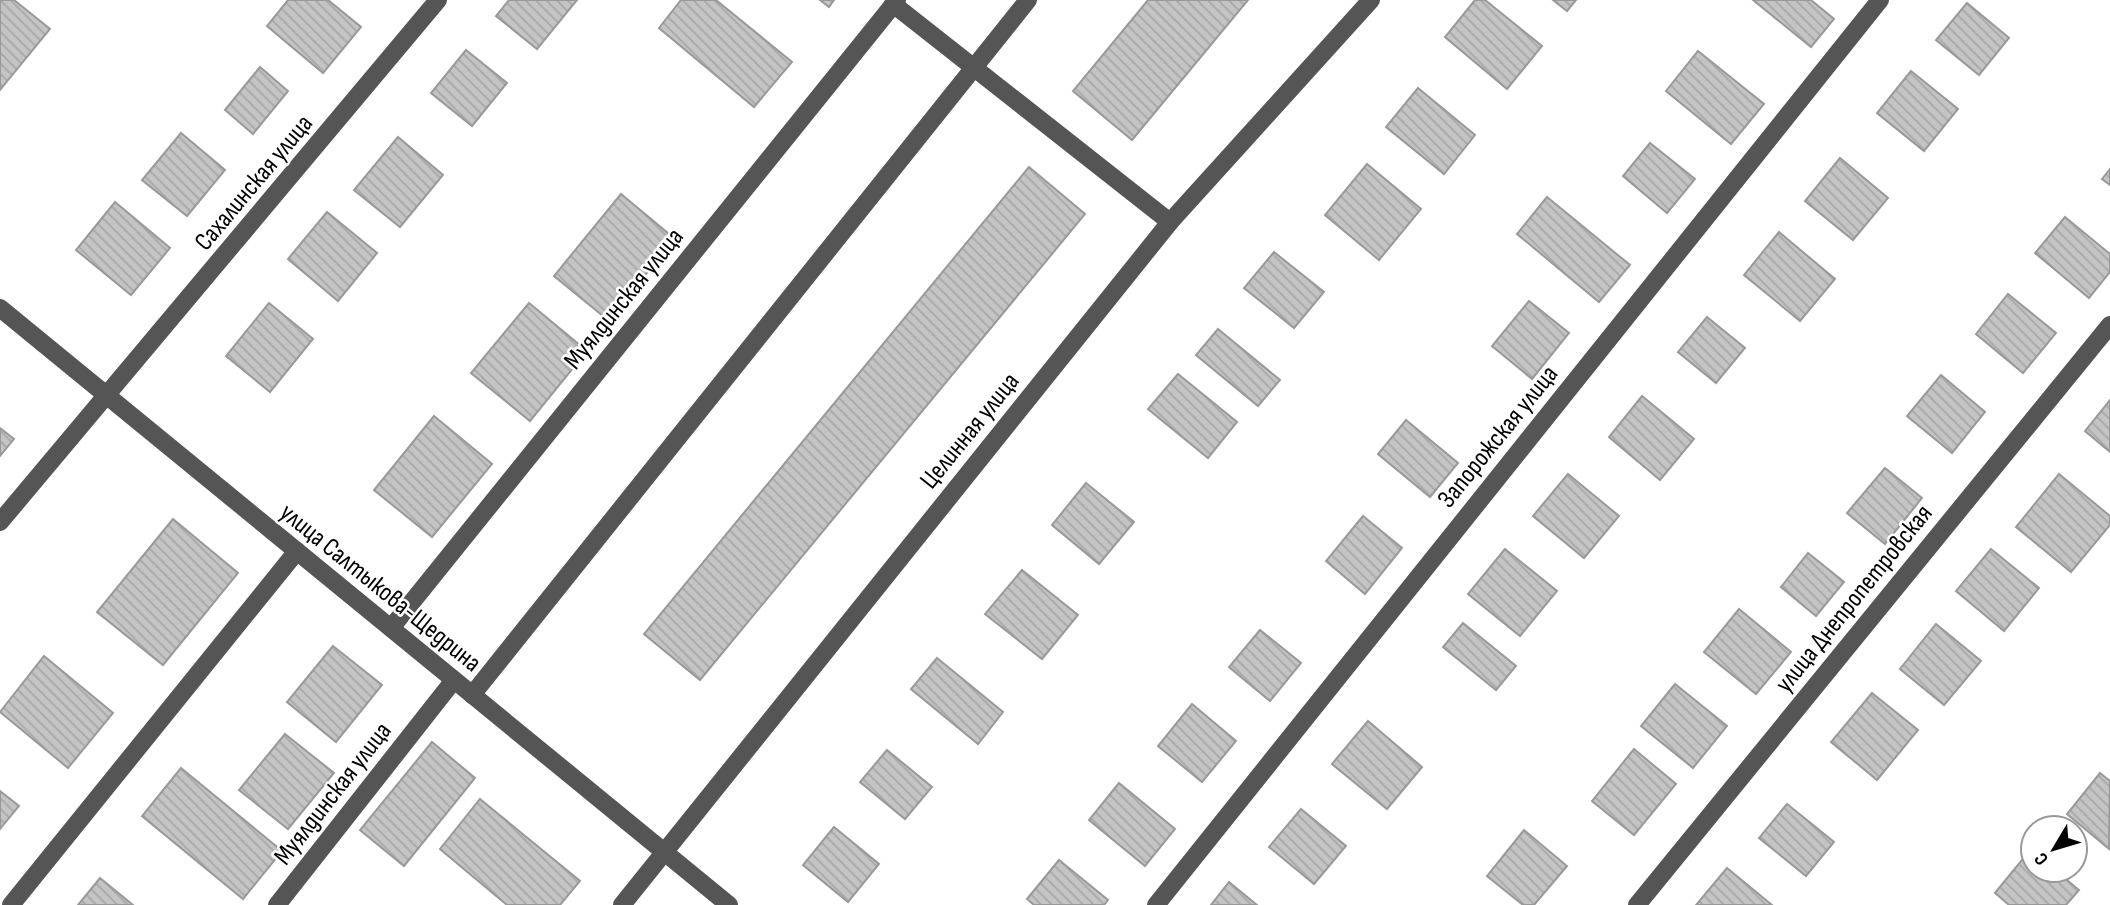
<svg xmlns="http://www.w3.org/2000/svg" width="2110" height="905" font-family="'Sofia Sans Condensed',sans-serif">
  <defs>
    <pattern id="building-back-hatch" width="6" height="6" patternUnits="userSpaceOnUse" patternTransform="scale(1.75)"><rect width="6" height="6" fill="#c4c4c4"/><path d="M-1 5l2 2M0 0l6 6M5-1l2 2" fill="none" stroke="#a7a7a7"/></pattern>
  </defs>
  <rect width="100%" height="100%" fill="#fff"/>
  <!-- building -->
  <g fill="url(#building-back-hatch)" stroke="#999" stroke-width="2">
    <polygon points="0,0 14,0 50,29 0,90"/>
    <polygon points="288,0 328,0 361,27 323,73 267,26"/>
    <polygon points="509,0 577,0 537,49 496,16"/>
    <polygon points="681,0 716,0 792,62 754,107 659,28"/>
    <polygon points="820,0 834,0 829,7"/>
    <polygon points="1148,0 1248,0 1132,140 1073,91"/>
    <polygon points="1475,0 1485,0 1542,46 1507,89 1445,37"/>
    <polygon points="1553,0 1576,0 1567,11"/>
    <polygon points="1753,0 1811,0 1834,19 1811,47"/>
    <polygon points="1967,3 2009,38 1979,75 1936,40"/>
    <polygon points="466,50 507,83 472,126 431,93"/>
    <polygon points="1698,51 1764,104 1731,144 1666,91"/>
    <polygon points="260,67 288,91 253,134 225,110"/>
    <polygon points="1911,71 1958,109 1924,151 1877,113"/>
    <polygon points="1418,88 1475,135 1444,174 1386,127"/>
    <polygon points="181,133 225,170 187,216 142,180"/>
    <polygon points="398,137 443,175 400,227 354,190"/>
    <polygon points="1650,143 1695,179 1667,213 1623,176"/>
    <polygon points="1840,158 1888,198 1853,240 1805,201"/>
    <polygon points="1367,164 1421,209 1379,260 1325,215"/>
    <polygon points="1029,167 1085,214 700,680 644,634"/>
    <polygon points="2110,169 2110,185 2102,179"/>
    <polygon points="621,194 675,239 608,320 554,276"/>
    <polygon points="1547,197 1630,265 1599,302 1517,234"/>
    <polygon points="115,202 170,248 131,295 76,250"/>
    <polygon points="327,212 377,253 338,301 288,259"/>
    <polygon points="2065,217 2110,254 2110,272 2089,298 2035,253"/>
    <polygon points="1779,232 1835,279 1800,321 1744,275"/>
    <polygon points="1274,252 1324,292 1294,328 1244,288"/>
    <polygon points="2008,294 2056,333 2023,373 1976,334"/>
    <polygon points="1529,301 1569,333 1532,379 1492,346"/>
    <polygon points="269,303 313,339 270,392 226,356"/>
    <polygon points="529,303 587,351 530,421 471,373"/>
    <polygon points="1707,317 1745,348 1716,383 1678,352"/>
    <polygon points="1218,329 1280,380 1258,406 1196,355"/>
    <polygon points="1178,374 1237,422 1208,458 1148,409"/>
    <polygon points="1941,375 1985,412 1952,453 1907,416"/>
    <polygon points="1642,396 1694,439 1660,480 1609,437"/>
    <polygon points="2110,400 2110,452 2085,431"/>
    <polygon points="434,416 492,464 432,537 374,490"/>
    <polygon points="1406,420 1458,463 1430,497 1378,454"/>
    <polygon points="0,428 14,439 0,456"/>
    <polygon points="1885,468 1922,498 1885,544 1847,513"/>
    <polygon points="1568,474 1619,516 1584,558 1533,516"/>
    <polygon points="2059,474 2110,516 2110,525 2071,572 2016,527"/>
    <polygon points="1086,483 1134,522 1099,564 1052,525"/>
    <polygon points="1363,516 1402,548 1365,594 1326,561"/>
    <polygon points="173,519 238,573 163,665 97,612"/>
    <polygon points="1505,549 1557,591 1520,636 1468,594"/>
    <polygon points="1991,549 2039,588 2004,631 1956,591"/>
    <polygon points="1808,553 1844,582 1816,616 1781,587"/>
    <polygon points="1022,570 1078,615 1042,659 985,614"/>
    <polygon points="1739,609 1791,652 1756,694 1704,652"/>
    <polygon points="1463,623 1516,666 1496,690 1443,647"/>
    <polygon points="1936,624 1981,661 1944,705 1900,669"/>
    <polygon points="1260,630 1301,663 1270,701 1229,667"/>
    <polygon points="333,646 382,685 336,742 287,702"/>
    <polygon points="44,656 113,713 68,768 0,712"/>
    <polygon points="937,658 1003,712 978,744 911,689"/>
    <polygon points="1675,684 1727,726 1693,768 1641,726"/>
    <polygon points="1872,693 1918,730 1877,780 1831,742"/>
    <polygon points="1192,704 1236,741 1202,782 1158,746"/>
    <polygon points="1368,721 1422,767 1387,809 1332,764"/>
    <polygon points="285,734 334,773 288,829 239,790"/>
    <polygon points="432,742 475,778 404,866 360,830"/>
    <polygon points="1634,749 1676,784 1634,835 1592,801"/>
    <polygon points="887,750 932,787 905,819 860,782"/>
    <polygon points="181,768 282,851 243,899 142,816"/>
    <polygon points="2100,773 2110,781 2109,849 2067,814"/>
    <polygon points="1119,783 1175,829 1145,866 1089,820"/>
    <polygon points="0,791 19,806 0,829"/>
    <polygon points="480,799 580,881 560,905 507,905 440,849"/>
    <polygon points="1787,804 1834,842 1806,876 1759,838"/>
    <polygon points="1301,809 1346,846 1314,884 1269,847"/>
    <polygon points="834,827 879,864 848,902 803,865"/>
    <polygon points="1524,830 1567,866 1534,905 1523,905 1487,876"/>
    <polygon points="2030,850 2033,852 2033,870 2055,870 2079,890 2066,905 2009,905 1995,893"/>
    <polygon points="1059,860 1108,900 1104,905 1034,905 1027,899"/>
    <polygon points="1727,868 1772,905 1696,905"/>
    <polygon points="100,878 133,905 78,905"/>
    <polygon points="1229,882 1257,905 1211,905"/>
  </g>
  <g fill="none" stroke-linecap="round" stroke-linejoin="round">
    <!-- minor -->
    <g stroke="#555" stroke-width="18">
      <polyline points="893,4 1170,222"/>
      <polyline points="0,308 729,905"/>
      <polyline points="0,522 438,0"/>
      <polyline points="391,628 897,0"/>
      <polyline points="472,695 1028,0"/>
      <polyline points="11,905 297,551"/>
      <polyline points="277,905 454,680"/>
      <polyline points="622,905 1170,222 1371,0"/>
      <polyline points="1156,905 1880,0"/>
      <polyline points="1637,905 2110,325"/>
    </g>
  </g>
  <g text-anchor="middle" stroke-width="5" stroke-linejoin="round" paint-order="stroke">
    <!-- street labels -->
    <g font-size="26" fill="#000" stroke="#fff">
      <text transform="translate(253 182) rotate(-50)" y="9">Сахалинская улица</text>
      <text transform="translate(623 298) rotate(-51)" y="9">Муялдинская улица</text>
      <text transform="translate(969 430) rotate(-51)" y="9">Целинная улица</text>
      <text transform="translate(1497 436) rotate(-51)" y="9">Запорожская улица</text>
      <text transform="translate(381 587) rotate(39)" y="9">улица Салтыкова-Щедрина</text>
      <text transform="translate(1853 598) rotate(-51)" y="9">улица Днепропетровская</text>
      <text transform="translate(332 793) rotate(-52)" y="9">Муялдинская улица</text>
    </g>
  </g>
  <!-- north arrow -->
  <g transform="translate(2054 849) rotate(232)"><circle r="33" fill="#ffffff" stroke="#999999" stroke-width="2"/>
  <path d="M0-5L12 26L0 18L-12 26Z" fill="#000000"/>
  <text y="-10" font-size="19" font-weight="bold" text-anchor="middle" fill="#000000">С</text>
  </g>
</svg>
